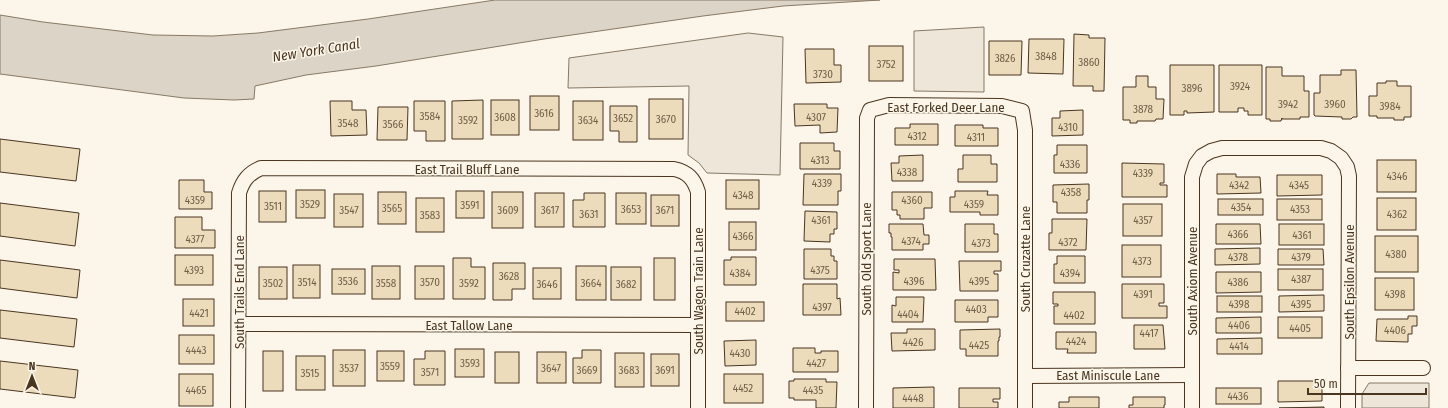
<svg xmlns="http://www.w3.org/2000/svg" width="1448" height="408" font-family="'Fira Sans Condensed',sans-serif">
  <rect width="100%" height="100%" fill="#fbf6e9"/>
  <!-- green -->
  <g fill="#ede6d9" stroke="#887966">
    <polygon points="984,27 984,92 914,91 914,31"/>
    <polygon points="748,33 783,37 780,175 707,173 699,163 688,155 689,86 568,88 569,58"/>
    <polygon points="1369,383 1429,383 1429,408 1362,408 1362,394"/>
  </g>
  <!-- water -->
  <polygon fill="#dcd4c6" stroke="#887966" points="495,0 880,0 783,6 703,16 544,39 376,66 306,75 255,86 254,99 234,100 184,98 0,74 0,15 43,22 153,35 213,36 258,33 368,19"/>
  <!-- building -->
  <g fill="#ecdcbc" stroke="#4a3520">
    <polygon points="1074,34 1089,35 1089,38 1105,38 1104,91 1093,91 1093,86 1073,86"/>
    <polygon points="1029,39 1064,39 1063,74 1028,73"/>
    <polygon points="989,41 1022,41 1021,75 989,75"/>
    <rect x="869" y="46" width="34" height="35"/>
    <polygon points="805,49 834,49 834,65 841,65 841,82 806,83"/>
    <polygon points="1170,65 1214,65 1214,112 1187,113 1187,111 1184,111 1184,115 1170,115"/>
    <polygon points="1219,65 1262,65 1262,115 1248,115 1248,111 1244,111 1244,108 1238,108 1238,112 1219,112"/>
    <polygon points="1266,67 1282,67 1282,76 1304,76 1304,91 1309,91 1309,117 1300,117 1300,119 1282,119 1282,118 1281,121 1270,121 1270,119 1266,119"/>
    <polygon points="1341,70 1356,70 1357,117 1353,117 1351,119 1342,119 1342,117 1315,116 1314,115 1314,93 1320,93 1320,75 1341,75"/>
    <polygon points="1136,76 1148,76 1148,87 1156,87 1156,99 1164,99 1163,119 1156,119 1155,121 1137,121 1137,123 1130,123 1130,120 1123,120 1123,87 1136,87"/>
    <polygon points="1386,81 1397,81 1397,86 1411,86 1411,117 1404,117 1404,120 1394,120 1394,118 1377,118 1377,116 1369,116 1369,96 1377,96 1377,83 1386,83"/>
    <rect x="530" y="96" width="29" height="34"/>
    <rect x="649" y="99" width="34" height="40"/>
    <polygon points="483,100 483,139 452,139 452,101"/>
    <rect x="491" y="100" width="28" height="35"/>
    <polygon points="330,101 352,101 352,110 366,110 367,135 331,136"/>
    <polygon points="414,101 445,101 445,141 426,141 426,131 414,131"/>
    <rect x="573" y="101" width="30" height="39"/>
    <polygon points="794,104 827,104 827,108 838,108 837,132 820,133 820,125 795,126"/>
    <polygon points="610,106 637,106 637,142 619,142 619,131 610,131"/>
    <polygon points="378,107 408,107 407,140 377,140"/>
    <polygon points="1083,110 1083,135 1052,136 1052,118 1060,118 1060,111"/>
    <polygon points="910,124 938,124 938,145 895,145 895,128 910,128"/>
    <polygon points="955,125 983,125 983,128 998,128 998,146 955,146"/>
    <polygon points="0,139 80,149 76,181 0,172"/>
    <polygon points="800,143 834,143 834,151 840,151 840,169 800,169"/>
    <polygon points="1057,145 1087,145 1087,173 1054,173 1054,155 1057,155"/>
    <polygon points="923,155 923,181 892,181 891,163 899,163 899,156"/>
    <polygon points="963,155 991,155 991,164 997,164 997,182 958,182 958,169 963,169"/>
    <rect x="1377" y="160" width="39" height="32"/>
    <polygon points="1122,163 1164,164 1164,183 1160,183 1160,185 1167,185 1167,197 1122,197"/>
    <polygon points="804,174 841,174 841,191 838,191 838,205 803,205"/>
    <polygon points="1217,174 1236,174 1236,177 1260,177 1261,193 1217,194"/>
    <polygon points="1277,175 1322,175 1322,195 1277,196"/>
    <polygon points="179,180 204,180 204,192 212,192 212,209 179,209"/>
    <rect x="726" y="180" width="33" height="29"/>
    <polygon points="1089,184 1089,200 1087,200 1087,213 1057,213 1057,202 1053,202 1053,185"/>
    <rect x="296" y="190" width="29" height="28"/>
    <rect x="259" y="191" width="27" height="31"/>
    <rect x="456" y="191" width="28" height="27"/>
    <polygon points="955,191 988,191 987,195 998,195 998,215 980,215 980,212 950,212 950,197 955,197"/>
    <rect x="378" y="192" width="28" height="32"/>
    <rect x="492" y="192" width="31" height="36"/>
    <polygon points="892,192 932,192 932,208 924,208 924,219 900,219 900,215 897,215 897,210 892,210"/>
    <rect x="535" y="193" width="29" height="34"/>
    <polygon points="584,193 605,193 605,227 573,227 573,200 584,200"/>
    <rect x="616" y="193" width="30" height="31"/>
    <rect x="334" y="194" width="29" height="33"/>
    <rect x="651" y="195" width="28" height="31"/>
    <rect x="416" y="198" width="28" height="34"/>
    <rect x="1377" y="198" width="39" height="32"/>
    <rect x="1218" y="199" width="45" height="16"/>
    <rect x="1277" y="199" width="45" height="21"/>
    <polygon points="0,203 79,213 75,246 0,236"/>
    <rect x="1123" y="204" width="39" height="32"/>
    <polygon points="805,211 837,212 837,229 834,229 834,234 830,234 830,242 804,241"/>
    <polygon points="175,217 202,217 202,230 215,230 215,248 175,248"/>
    <polygon points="1052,219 1087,219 1086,250 1049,250 1049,233 1052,233"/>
    <rect x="729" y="222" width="27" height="28"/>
    <polygon points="889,224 923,224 924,235 929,235 929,244 923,244 923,250 892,250 892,237 891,237 891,233 889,233"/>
    <polygon points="965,224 994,224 994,234 998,234 998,252 965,252"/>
    <polygon points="1216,224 1260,224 1261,244 1216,244"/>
    <rect x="1279" y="224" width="45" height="21"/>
    <rect x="1375" y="236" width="43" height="36"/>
    <rect x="1122" y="245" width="39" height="32"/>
    <polygon points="1260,248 1260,264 1215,265 1215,249"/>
    <polygon points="804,249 831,249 831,256 834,256 834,261 837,261 837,279 804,279"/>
    <polygon points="1278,249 1323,249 1324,265 1278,265"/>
    <rect x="175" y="255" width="38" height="30"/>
    <polygon points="1057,256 1085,256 1085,283 1054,283 1054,264 1057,264"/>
    <polygon points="731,257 756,257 756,285 724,285 724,260 731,260"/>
    <polygon points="453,258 471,258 471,267 485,267 485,299 453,299"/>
    <rect x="654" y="258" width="21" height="42"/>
    <polygon points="894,259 935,259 936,290 893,290 893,272 899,273 899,270 894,270"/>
    <polygon points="0,260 80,270 77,298 0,288"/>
    <polygon points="959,261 1001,261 1001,271 994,271 994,274 998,274 998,291 960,291"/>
    <polygon points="493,263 525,263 525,289 512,289 512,300 493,300"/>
    <rect x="293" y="265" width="27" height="33"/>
    <rect x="372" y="266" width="28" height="33"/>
    <rect x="415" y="266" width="29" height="33"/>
    <rect x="576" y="266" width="30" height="34"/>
    <rect x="259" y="267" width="28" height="32"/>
    <rect x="611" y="267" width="30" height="33"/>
    <rect x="533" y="268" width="28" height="31"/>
    <rect x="332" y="269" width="33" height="25"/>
    <rect x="1278" y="269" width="45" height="21"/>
    <polygon points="1216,272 1261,272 1261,292 1216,293"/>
    <rect x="1375" y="278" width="39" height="32"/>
    <polygon points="803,284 837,284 837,299 840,298 841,315 803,315"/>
    <polygon points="1122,284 1164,284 1164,303 1159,303 1159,306 1167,306 1167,318 1122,318"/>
    <polygon points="1053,292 1095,292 1095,324 1054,324 1054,306 1058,306 1058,304 1053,304"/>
    <polygon points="1324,295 1324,311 1279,312 1279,296"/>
    <rect x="1217" y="296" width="45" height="16"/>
    <polygon points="896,297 924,297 923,322 892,322 892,305 896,306"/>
    <rect x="183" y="299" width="31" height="27"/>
    <polygon points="955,300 998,300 998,317 988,317 988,322 955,322"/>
    <rect x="726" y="302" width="38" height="19"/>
    <polygon points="0,310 77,319 74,347 0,338"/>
    <polygon points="1408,316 1417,316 1417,326 1412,326 1412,334 1408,334 1408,342 1376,341 1377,319 1408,319"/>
    <polygon points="1261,317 1261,333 1216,333 1216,318"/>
    <rect x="1278" y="317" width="44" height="21"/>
    <polygon points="1134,325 1163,325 1165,349 1134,349"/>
    <polygon points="907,329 935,329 935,350 892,351 891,333 907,333"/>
    <polygon points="1000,329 1000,337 999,337 999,341 998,341 998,356 966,356 966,349 960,349 960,330"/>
    <polygon points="1056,332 1096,332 1096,353 1067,353 1068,349 1056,349"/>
    <rect x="179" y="335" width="35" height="29"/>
    <polygon points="1262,338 1262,354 1217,354 1217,339"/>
    <polygon points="756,340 756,365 725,366 724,341"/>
    <polygon points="793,348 815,348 815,353 821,353 821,351 838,351 838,372 793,372"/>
    <rect x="455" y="349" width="29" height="28"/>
    <rect x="333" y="350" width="32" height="36"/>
    <polygon points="582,350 601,350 601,383 573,383 573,358 582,358"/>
    <rect x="263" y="351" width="20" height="40"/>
    <rect x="377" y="351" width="27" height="30"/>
    <polygon points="425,351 445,351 445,385 414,385 414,359 425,359"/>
    <rect x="495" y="352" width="24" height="31"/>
    <rect x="537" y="352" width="29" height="31"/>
    <rect x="615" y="353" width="29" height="34"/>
    <rect x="651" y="354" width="28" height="32"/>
    <rect x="296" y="356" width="29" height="34"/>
    <polygon points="0,361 78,370 75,398 0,389"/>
    <rect x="179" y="374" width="34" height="32"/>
    <rect x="724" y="374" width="39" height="29"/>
    <polygon points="794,379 826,379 826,382 837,382 836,408 816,408 816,400 794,400 794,398 789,398 789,381 794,381"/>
    <polygon points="1278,381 1322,381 1322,401 1278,402"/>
    <polygon points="934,387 934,408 893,408 893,388"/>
    <polygon points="959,388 1000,388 1000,399 993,399 993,402 998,402 998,408 959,408"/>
    <rect x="1216" y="388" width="45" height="16"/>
    <polygon points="1069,397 1099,397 1099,408 1059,408 1059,402 1069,402"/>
    <polygon points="1133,397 1165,397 1165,405 1164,405 1164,408 1129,408 1129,405 1133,405"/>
    <polygon points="1324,407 1324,408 1279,408"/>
  </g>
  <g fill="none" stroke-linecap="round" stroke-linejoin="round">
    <defs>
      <g id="minor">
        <polyline points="239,324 698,325"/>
        <polyline points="1348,368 1423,368"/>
        <polyline points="1025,376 1192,375"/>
        <path d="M 238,408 L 239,193 C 243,180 249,173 261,168 L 674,169 C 688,172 694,179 698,192 L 698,408"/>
        <polyline points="866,408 867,118 870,110 889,105 1002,106 1022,111 1025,130 1025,408"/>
        <polyline points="1192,408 1192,177 1196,164 1202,156 1211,151 1222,148 1321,148 1331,151 1341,158 1347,167 1349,176 1348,408"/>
      </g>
    </defs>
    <!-- minor casing -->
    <use href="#minor" stroke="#4a3520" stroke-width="16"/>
    <!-- minor -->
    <use href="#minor" stroke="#fbf6e9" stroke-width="14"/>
  </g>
  <g text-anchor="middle" stroke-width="3" stroke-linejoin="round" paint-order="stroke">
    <!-- number labels -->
    <g font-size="11" fill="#725f47">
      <text x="1046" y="60">3848</text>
      <text x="1005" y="62">3826</text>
      <text x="1089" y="66">3860</text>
      <text x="886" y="68">3752</text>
      <text x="823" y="78">3730</text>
      <text x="1240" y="90">3924</text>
      <text x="1192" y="92">3896</text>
      <text x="1288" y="108">3942</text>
      <text x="1335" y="108">3960</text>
      <text x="1390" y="110">3984</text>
      <text x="1143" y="113">3878</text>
      <text x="544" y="117">3616</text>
      <text x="430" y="120">3584</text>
      <text x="505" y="121">3608</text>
      <text x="816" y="121">4307</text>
      <text x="623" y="122">3652</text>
      <text x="666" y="123">3670</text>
      <text x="468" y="124">3592</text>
      <text x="588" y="124">3634</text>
      <text x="348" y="127">3548</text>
      <text x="393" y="128">3566</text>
      <text x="1068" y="131">4310</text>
      <text x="917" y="140">4312</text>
      <text x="976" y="141">4311</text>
      <text x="820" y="164">4313</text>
      <text x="1070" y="168">4336</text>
      <text x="907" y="176">4338</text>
      <text x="1143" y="177">4339</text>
      <text x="1397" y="180">4346</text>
      <text x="822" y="187">4339</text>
      <text x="1239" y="189">4342</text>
      <text x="1299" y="189">4345</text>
      <text x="1071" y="196">4358</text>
      <text x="743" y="199">4348</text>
      <text x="195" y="204">4359</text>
      <text x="912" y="204">4360</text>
      <text x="310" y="208">3529</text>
      <text x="974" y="208">4359</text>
      <text x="470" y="209">3591</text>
      <text x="273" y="210">3511</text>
      <text x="1241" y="211">4354</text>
      <text x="392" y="212">3565</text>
      <text x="631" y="213">3653</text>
      <text x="1300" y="213">4353</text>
      <text x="349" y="214">3547</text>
      <text x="508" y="214">3609</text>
      <text x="550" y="214">3617</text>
      <text x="665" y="214">3671</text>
      <text x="589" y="218">3631</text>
      <text x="1397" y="218">4362</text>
      <text x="430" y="219">3583</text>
      <text x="821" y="224">4361</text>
      <text x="1143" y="224">4357</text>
      <text x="1238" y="238">4366</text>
      <text x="1302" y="239">4361</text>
      <text x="743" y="240">4366</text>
      <text x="195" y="243">4377</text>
      <text x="911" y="245">4374</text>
      <text x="1068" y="246">4372</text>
      <text x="981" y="247">4373</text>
      <text x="1396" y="258">4380</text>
      <text x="1238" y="261">4378</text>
      <text x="1301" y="261">4379</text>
      <text x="1142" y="265">4373</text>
      <text x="194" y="274">4393</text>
      <text x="820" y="274">4375</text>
      <text x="740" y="277">4384</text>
      <text x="1070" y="277">4394</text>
      <text x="509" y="280">3628</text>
      <text x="1301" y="283">4387</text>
      <text x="348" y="285">3536</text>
      <text x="914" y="285">4396</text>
      <text x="979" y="285">4395</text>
      <text x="307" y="286">3514</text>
      <text x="430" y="286">3570</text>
      <text x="1238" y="286">4386</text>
      <text x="273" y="287">3502</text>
      <text x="386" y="287">3558</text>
      <text x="469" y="287">3592</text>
      <text x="591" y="287">3664</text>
      <text x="547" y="288">3646</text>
      <text x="626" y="288">3682</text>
      <text x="1143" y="298">4391</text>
      <text x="1395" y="298">4398</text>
      <text x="1239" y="308">4398</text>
      <text x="1301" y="308">4395</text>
      <text x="822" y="311">4397</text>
      <text x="976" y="313">4403</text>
      <text x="745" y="315">4402</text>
      <text x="199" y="317">4421</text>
      <text x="908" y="318">4404</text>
      <text x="1074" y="319">4402</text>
      <text x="1239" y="329">4406</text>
      <text x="1300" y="332">4405</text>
      <text x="1395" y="334">4406</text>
      <text x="1149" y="337">4417</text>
      <text x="1076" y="345">4424</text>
      <text x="913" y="346">4426</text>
      <text x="979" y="349">4425</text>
      <text x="1239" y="350">4414</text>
      <text x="196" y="354">4443</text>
      <text x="740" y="357">4430</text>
      <text x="470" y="367">3593</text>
      <text x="816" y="367">4427</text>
      <text x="390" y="370">3559</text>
      <text x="349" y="372">3537</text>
      <text x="551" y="372">3647</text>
      <text x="587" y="374">3669</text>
      <text x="629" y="374">3683</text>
      <text x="665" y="374">3691</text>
      <text x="430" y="376">3571</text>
      <text x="310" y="377">3515</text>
      <text x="743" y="392">4452</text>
      <text x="196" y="394">4465</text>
      <text x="813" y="394">4435</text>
      <text x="1238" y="400">4436</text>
      <text x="913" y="402">4448</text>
    </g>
    <!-- street labels -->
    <g font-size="13" fill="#4a3520" stroke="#fbf6e9">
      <text x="946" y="112">East Forked Deer Lane</text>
      <text x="467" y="174">East Trail Bluff Lane</text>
      <text transform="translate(866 259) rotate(-90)" y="5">South Old Sport Lane</text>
      <text transform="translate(1025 259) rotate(-90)" y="5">South Cruzatte Lane</text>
      <text transform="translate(1192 281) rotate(-90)" y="5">South Axiom Avenue</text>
      <text transform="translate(1349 282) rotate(-90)" y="5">South Epsilon Avenue</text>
      <text transform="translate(698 291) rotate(-90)" y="5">South Wagon Train Lane</text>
      <text transform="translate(239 292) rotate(-90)" y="5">South Trails End Lane</text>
      <text x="469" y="330">East Tallow Lane</text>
      <text x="1108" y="380">East Miniscule Lane</text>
    </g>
    <!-- water labels -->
    <g font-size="14" font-style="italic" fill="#4a3520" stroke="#fbf6e9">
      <text transform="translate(316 50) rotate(-9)" y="5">New York Canal</text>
    </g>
  </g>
  <!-- north arrow -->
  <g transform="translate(32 376)" stroke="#fbf6e9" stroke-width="3" paint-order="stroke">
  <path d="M0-3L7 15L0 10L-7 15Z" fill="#4a3520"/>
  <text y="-6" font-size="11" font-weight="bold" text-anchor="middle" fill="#4a3520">N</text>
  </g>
  <!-- scale -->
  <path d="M1308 388v6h118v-6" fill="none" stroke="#4a3520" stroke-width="2"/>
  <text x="1314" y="388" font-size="12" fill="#4a3520" stroke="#fbf6e9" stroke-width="3" paint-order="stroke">50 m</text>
</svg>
